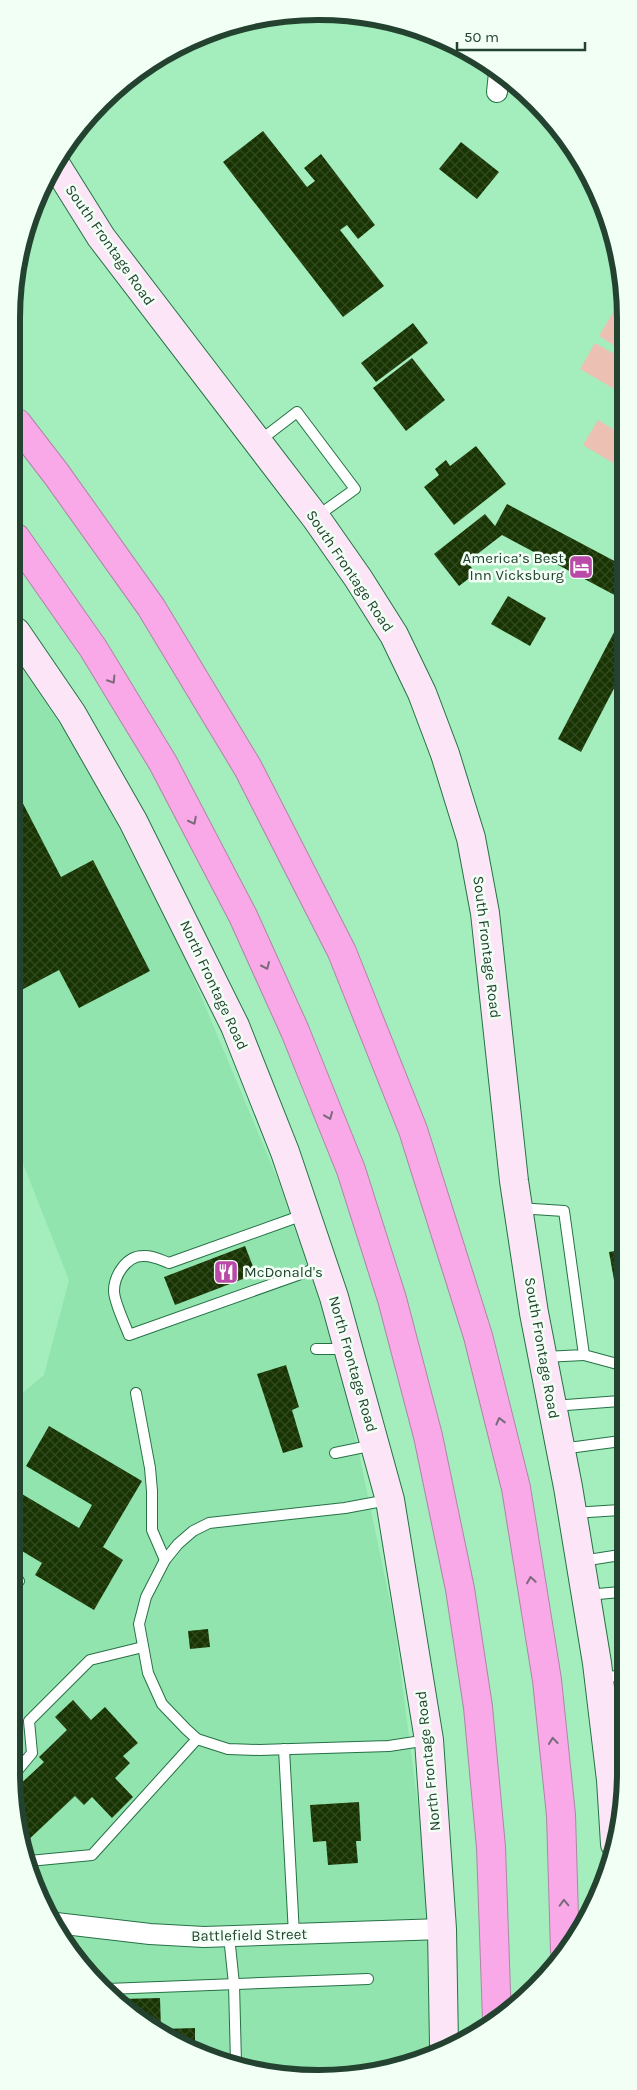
<svg xmlns="http://www.w3.org/2000/svg" width="637" height="2090" font-family="Karla,sans-serif">
  <defs>
    <pattern id="building-cross-hatch" width="8" height="8" patternUnits="userSpaceOnUse" patternTransform="scale(1.25)"><rect width="8" height="8" fill="#193403"/><path d="M0 0l8 8M0 8l8-8" fill="none" stroke="#324a20"/></pattern>
  </defs>
  <rect width="100%" height="100%" fill="#a3eebc"/>
  <!-- built -->
  <polygon fill="#92e4ae" points="16,659 85,761 182,951 278,1180 338,1354 394,1620 431,1908 430,2053 398,2068 279,2076 182,2047 88,1974 35,1889 11,1771 13,1401 44,1375 69,1280 22,1161 14,1160"/>
  <!-- garden -->
  <g fill="#edc0b4">
    <polygon points="614,311 623,316 623,351 599,336"/>
    <polygon points="595,343 623,359 623,394 580,369"/>
    <polygon points="598,420 623,435 623,469 583,445"/>
  </g>
  <!-- building -->
  <g fill="url(#building-cross-hatch)">
    <polygon points="263,131 307,187 315,181 304,168 321,154 375,225 358,239 347,225 340,230 384,286 343,317 223,162"/>
    <polygon points="461,142 499,172 477,199 439,169"/>
    <polygon points="413,323 428,343 376,382 361,363"/>
    <polygon points="412,358 445,400 406,431 373,388"/>
    <polygon points="476,446 506,484 454,525 424,487 439,475 435,469 446,460 450,466"/>
    <polygon points="507,504 622,565 622,599 502,535 467,562 476,573 459,586 434,554 485,514 495,526"/>
    <polygon points="508,596 546,618 530,646 491,624"/>
    <polygon points="622,617 622,673 581,752 558,739"/>
    <polygon points="15,788 61,877 93,860 150,971 79,1008 59,970 14,994"/>
    <polygon points="245,1246 256,1274 175,1305 164,1277"/>
    <polygon points="621,1250 621,1314 620,1314 609,1252"/>
    <polygon points="286,1365 299,1407 292,1410 303,1447 283,1453 257,1374"/>
    <polygon points="49,1426 142,1481 103,1547 123,1560 94,1610 35,1575 42,1563 12,1545 12,1499 17,1491 79,1528 92,1505 26,1466"/>
    <polygon points="208,1629 210,1647 190,1649 188,1631"/>
    <polygon points="73,1700 91,1720 105,1707 138,1743 123,1756 130,1763 115,1778 133,1797 112,1818 92,1797 84,1805 75,1796 25,1843 15,1789 44,1762 39,1757 67,1730 55,1717"/>
    <polygon points="359,1802 361,1841 356,1841 358,1863 328,1865 326,1841 313,1842 310,1805"/>
    <polygon points="160,1998 161,2029 195,2028 195,2051 182,2047 120,1999"/>
  </g>
  <g fill="none" stroke-linecap="round" stroke-linejoin="round">
    <defs>
      <g id="lane">
        <polyline points="258,442 297,412 355,489 316,517"/>
        <polyline points="518,1208 564,1211 584,1355 544,1357"/>
        <path d="M 306,1214 L 169,1263 C 161,1260 152,1255 143,1256 C 126,1256 114,1276 114,1291 C 114,1302 125,1324 129,1335 L 323,1266"/>
        <polyline points="316,1349 347,1349"/>
        <polyline points="584,1355 621,1365"/>
        <polyline points="136,1393 150,1468 152,1491 152,1530 165,1560"/>
        <polyline points="553,1406 620,1401 621,1415"/>
        <polyline points="561,1449 621,1441"/>
        <polyline points="335,1453 374,1445"/>
        <polyline points="388,1500 345,1508 209,1523 193,1531 178,1544 165,1560 146,1597 139,1624 148,1673 162,1704 186,1729 197,1739 228,1749 259,1750 389,1746 428,1740"/>
        <polyline points="573,1513 620,1510"/>
        <polyline points="582,1561 620,1555"/>
        <polyline points="12,1577 19,1581"/>
        <polyline points="587,1595 620,1592"/>
        <polyline points="600,1677 620,1676"/>
        <polyline points="284,1749 294,1934"/>
        <polyline points="12,1777 32,1753 29,1721 90,1660 143,1647"/>
        <polyline points="29,1861 92,1855 197,1739"/>
        <polyline points="229,1936 234,1984 236,2063"/>
        <polyline points="107,1989 368,1979"/>
      </g>
      <g id="street">
        <polyline points="497,92 499,73"/>
        <polyline points="56,1923 150,1934 204,1937 442,1929"/>
      </g>
      <g id="secondary">
        <polyline points="56,165 101,237 316,518 358,578 394,635 422,693 445,754 471,838 485,913 514,1181 534,1313 568,1487 597,1663 611,1780 615,1844"/>
        <polyline points="16,632 72,714 133,821 235,1026 285,1152 334,1297 390,1500 429,1740 442,1929 444,2045"/>
      </g>
      <g id="highway">
        <polyline points="17,423 57,475 151,607 248,768 342,952 413,1130 478,1336 516,1488 547,1680 561,1815 565,1951"/>
        <polyline points="16,538 93,648 163,763 243,916 295,1031 351,1170 392,1299 428,1436 460,1589 478,1707 491,1847 497,2020"/>
      </g>
    </defs>
    <!-- lane casing -->
    <use href="#lane" stroke="#267146" stroke-width="12"/>
    <!-- street casing -->
    <use href="#street" stroke="#267146" stroke-width="22"/>
    <!-- secondary casing -->
    <use href="#secondary" stroke="#267146" stroke-width="30"/>
    <!-- highway casing -->
    <use href="#highway" stroke="#ae85a7" stroke-width="30"/>
    <!-- lane -->
    <use href="#lane" stroke="#fff" stroke-width="10"/>
    <!-- street -->
    <use href="#street" stroke="#fff" stroke-width="20"/>
    <!-- secondary -->
    <use href="#secondary" stroke="#fde5f8" stroke-width="28"/>
    <!-- highway -->
    <use href="#highway" stroke="#f9a9e8" stroke-width="28"/>
  </g>
  <!-- one-way arrows -->
  <defs><path id="oneway-chevron" d="M-2-3.5L2.5 0L-2 3.5" fill="none" stroke-width="1.6" stroke-linecap="round" stroke-linejoin="round" transform="scale(1.25)"/></defs>
  <g stroke="#796b79">
    <use href="#oneway-chevron" transform="translate(112 680) rotate(58)"/>
    <use href="#oneway-chevron" transform="translate(193 821) rotate(63)"/>
    <use href="#oneway-chevron" transform="translate(266 966) rotate(66)"/>
    <use href="#oneway-chevron" transform="translate(329 1116) rotate(68)"/>
    <use href="#oneway-chevron" transform="translate(500 1421) rotate(-104)"/>
    <use href="#oneway-chevron" transform="translate(531 1580) rotate(-99)"/>
    <use href="#oneway-chevron" transform="translate(553 1741) rotate(-96)"/>
    <use href="#oneway-chevron" transform="translate(564 1903) rotate(-92)"/>
  </g>
  <!-- icons -->
  <defs>
    <symbol id="hotel-square" viewBox="-11 -11 22 22"><rect x="-9" y="-9" width="18" height="18" rx="4" fill="#ba4aa7" stroke="#f1fff5"/><path d="M-6-4.5h1.5V1H6V5H4.5V3h-9V5H-6ZM-4 0a1.8 1.8 0 1 1 3.6 0ZM.5 0V-2.5h3Q6-2.5 6 0Z" fill="#fff"/></symbol>
    <symbol id="restaurant-square" viewBox="-11 -11 22 22"><rect x="-9" y="-9" width="18" height="18" rx="4" fill="#ba4aa7" stroke="#f1fff5"/><path d="M-5-6h1v4h1v-4h1v4h1v-4h1v5L-1.5 .5V6h-2V.5L-5-1ZM5-6V6H3V1.5H1.5Q1.5-4 5-6Z" fill="#fff"/></symbol>
  </defs>
  <g fill-rule="evenodd">
    <use href="#hotel-square" x="567" y="553" width="28" height="28"/>
    <use href="#restaurant-square" x="212" y="1258" width="28" height="28"/>
  </g>
  <g text-anchor="middle" stroke-width="5" stroke-linejoin="round" paint-order="stroke">
    <!-- street labels -->
    <g font-size="15" fill="#23422f" stroke="#f1fff5">
      <text transform="translate(110 245) rotate(55)" y="5">South Frontage Road</text>
      <text transform="translate(350 571) rotate(56)" y="5">South Frontage Road</text>
      <text transform="translate(487 947) rotate(83)" y="5">South Frontage Road</text>
      <text transform="translate(214 985) rotate(65)" y="5">North Frontage Road</text>
      <text transform="translate(542 1348) rotate(80)" y="5">South Frontage Road</text>
      <text transform="translate(353 1364) rotate(74)" y="5">North Frontage Road</text>
      <text transform="translate(428 1761) rotate(-96)" y="5">North Frontage Road</text>
      <text transform="translate(249 1935) rotate(-1)" y="5">Battlefield Street</text>
    </g>
    <!-- poi labels -->
    <g font-size="15" fill="#23422f" stroke="#f1fff5" text-anchor="end">
      <text x="564" y="563">America’s Best<tspan x="564" dy="17">Inn Vicksburg</tspan></text>
      <text x="244" y="1277" text-anchor="start">McDonald's</text>
    </g>
  </g>
  <!-- crop -->
  <path d="M0 0H637V2090H0ZM318 20H319A298 298 0 0 1 617 318V1772A298 298 0 0 1 319 2070H318A298 298 0 0 1 20 1772V318A298 298 0 0 1 318 20Z" fill="#f1fff5" fill-rule="evenodd"/>
  <path fill="none" stroke="#23422f" stroke-width="6" d="M318 20H319A298 298 0 0 1 617 318V1772A298 298 0 0 1 319 2070H318A298 298 0 0 1 20 1772V318A298 298 0 0 1 318 20Z"/>
  <!-- scale -->
  <path d="M457 42v8h128v-8" fill="none" stroke="#23422f" stroke-width="2.5"/>
  <text x="464" y="42" font-size="15" fill="#23422f" stroke="#f1fff5" stroke-width="4" paint-order="stroke">50 m</text>
</svg>
